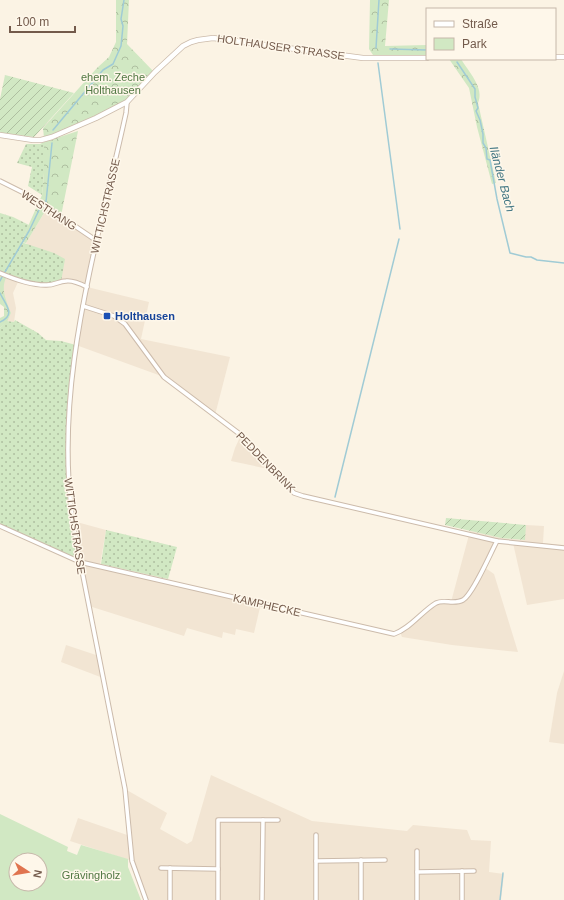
<svg xmlns="http://www.w3.org/2000/svg" width="564" height="900" font-family="Helvetica,sans-serif">
  <defs>
    <pattern id="grass-dots" width="8" height="8" patternUnits="userSpaceOnUse"><rect width="8" height="8" fill="#d1e8c3"/><path d="M2 2h.1M6 6h.1" fill="none" stroke="#aebfa0" stroke-width="1.8" stroke-linecap="round"/></pattern>
    <pattern id="forest-crowns" width="20" height="18" patternUnits="userSpaceOnUse"><rect width="20" height="18" fill="#d1e8c3"/><path d="M2 6a3 3 0 1 1 6 0M12 15a3 3 0 1 1 6 0" fill="none" stroke="#aebfa0"/></pattern>
    <pattern id="garden-furrows" width="10" height="10" patternUnits="userSpaceOnUse"><rect width="10" height="10" fill="#d1e8c3"/><path d="M-1 1l2-2M0 10L10 0M9 11l2-2" fill="none" stroke="#aebfa0"/></pattern>
  </defs>
  <rect width="100%" height="100%" fill="#fbf3e4"/>
  <!-- residential -->
  <g fill="#f2e5d3">
    <polygon points="47,208 97,241 87,287 149,302 141,339 230,357 215,415 164,377 76,345 87,287 77,282 61,282 26,243"/>
    <polygon points="5,278 18,282 13,293 16,308 14,322 7,321 11,313 0,291 0,287"/>
    <polygon points="241,435 273,470 231,461 235,448"/>
    <polygon points="73,521 106,530 100,565 261,603 254,633 236,629 235,635 223,632 222,638 187,628 184,636 89,606"/>
    <polygon points="526,525 544,526 543,543 564,545 564,599 527,605 513,543 496,541 484,567 494,574 518,652 452,645 402,637 400,632 436,603 451,602 470,531 501,538 524,540"/>
    <polygon points="66,645 99,656 103,678 61,662"/>
    <polygon points="564,671 564,744 549,742 557,693"/>
    <polygon points="211,775 312,821 407,831 413,825 467,830 471,840 491,841 489,872 504,874 501,900 146,900 132,861 70,841 78,818 130,836 125,789 167,813 160,829 187,844 192,841"/>
  </g>
  <!-- grass -->
  <g fill="url(#grass-dots)">
    <polygon points="44,142 44,173 42,195 28,186 32,167 17,163 26,144 40,144"/>
    <polygon points="0,213 13,217 29,225 21,242 54,253 65,259 61,282 44,285 0,274"/>
    <polygon points="15,320 38,333 46,340 61,341 76,345 67,465 80,562 0,526 0,328 7,321 14,322"/>
    <polygon points="106,530 177,547 168,579 101,564"/>
  </g>
  <!-- forest -->
  <g fill="url(#forest-crowns)">
    <polygon points="116,0 129,0 127,44 154,72 126,101 95,116 44,138 43,128 97,68 109,57 116,42"/>
    <polygon points="370,0 389,0 385,46 427,45 427,55 375,58 369,49"/>
    <path d="M 449,59 L 461,59 C 468,71 485,88 478,103 L 496,183 L 492,184 L 477,127 L 469,88 Z"/>
    <polygon points="78,131 61,216 47,208 26,243 21,242 42,195 44,173 44,142"/>
    <path d="M 0,274 L 7,276 C 0,288 6,300 11,313 L 7,322 L 0,328 L 0,318 L 4,316 L 4,307 L 0,304 Z"/>
  </g>
  <!-- park -->
  <path fill="#d1e8c3" fill-rule="evenodd" d="M 0,814 L 68,847 L 67,851 L 77,855 L 81,845 L 128,859 L 128,867 L 141,900 L 0,900 ZM 16,860 L 40,860 L 40,884 L 16,884 Z"/>
  <!-- garden -->
  <g fill="url(#garden-furrows)">
    <polygon points="5,75 74,93 34,137 0,133 0,99"/>
    <polygon points="446,518 526,525 525,540 501,538 445,525"/>
  </g>
  <g fill="none" stroke-linecap="round" stroke-linejoin="round">
    <!-- stream -->
    <g stroke="#a0cbd5" stroke-width="1.5">
      <polyline points="376,48 379,0"/>
      <polyline points="390,49 427,50"/>
      <polyline points="457,62 475,89 475,97 478,108 476,111 480,120 483,134 483,143 486,148 487,159 490,160 497,199 510,253 526,257 531,257 537,260 564,263"/>
      <polyline points="378,63 400,229"/>
      <polyline points="53,130 103,70 113,64 121,46 123,26 121,19 124,0"/>
      <polyline points="46,202 52,143"/>
      <polyline points="5,272 29,231 40,208"/>
      <polyline points="0,281 2,277"/>
      <path d="M 0,293 C 5,304 17,315 0,322"/>
      <polyline points="335,497 399,239"/>
      <polyline points="500,900 503,873"/>
    </g>
    <defs>
      <g id="minor">
        <path d="M 127,102 L 126,113 C 96,251 50,393 75,535 L 125,789 L 132,861 L 146,900"/>
        <polyline points="0,181 32,197 97,241"/>
        <path d="M 0,273 C 14,279 30,285 45,285 C 53,286 59,281 66,281 C 73,280 81,284 87,287"/>
        <polyline points="83,306 114,316 125,324 164,377 241,435 250,444 294,493 303,496 497,541 564,548"/>
        <path d="M 0,526 L 80,562 L 394,634 C 411,628 421,612 436,603 C 444,599 454,605 463,600 C 473,594 490,554 497,541"/>
        <polyline points="316,835 316,900"/>
        <polyline points="417,851 417,900"/>
        <polyline points="361,860 361,900"/>
        <polyline points="316,861 385,860"/>
        <polyline points="161,868 218,869"/>
        <polyline points="170,868 170,900"/>
        <polyline points="417,872 474,871"/>
        <polyline points="218,900 218,820 278,820"/>
        <polyline points="262,900 263,820"/>
        <polyline points="462,900 462,871"/>
      </g>
      <g id="tertiary">
        <polyline points="555,57 564,57"/>
        <polyline points="0,135 33,140 41,140 52,137 96,118 127,102 155,72 183,46 191,42 198,40 213,38 363,58 427,58"/>
      </g>
    </defs>
    <!-- minor casing -->
    <use href="#minor" stroke="#ccbbab" stroke-width="5.5"/>
    <!-- tertiary casing -->
    <use href="#tertiary" stroke="#ccbbab" stroke-width="6"/>
    <!-- minor -->
    <use href="#minor" stroke="#fff" stroke-width="3.5"/>
    <!-- tertiary -->
    <use href="#tertiary" stroke="#fff" stroke-width="4.5"/>
  </g>
  <!-- markers -->
  <rect fill="#1a4fb4" stroke="#fef7ea" stroke-width="1.5" x="103" y="312" width="8" height="8" rx="2"/>
  <g text-anchor="middle" stroke-width="3" stroke-linejoin="round" paint-order="stroke">
    <!-- street labels -->
    <g font-size="11" fill="#735a4b" stroke="#fef7ea">
      <text transform="translate(281 47) rotate(8)" y="4">HOLTHAUSER STRASSE</text>
      <text transform="translate(105 206) rotate(-77)" y="4">WITTICHSTRASSE</text>
      <text transform="translate(49 210) rotate(33)" y="4">WESTHANG</text>
      <text transform="translate(266 462) rotate(46)" y="4">PEDDENBRINK</text>
      <text transform="translate(75 526) rotate(82)" y="4">WITTICHSTRASSE</text>
      <text transform="translate(267 605) rotate(13)" y="4">KAMPHECKE</text>
    </g>
    <!-- park labels -->
    <g font-size="11" fill="#517843" stroke="#fef7ea">
      <text x="113" y="81">ehem. Zeche<tspan x="113" dy="13">Holthausen</tspan></text>
      <text x="91" y="879">Grävingholz</text>
    </g>
    <!-- transit labels -->
    <g font-size="11" font-weight="bold" fill="#164399" stroke="#fef7ea" text-anchor="start">
      <text x="115" y="320">Holthausen</text>
    </g>
    <!-- water labels -->
    <g font-size="12" font-style="italic" fill="#467985" stroke="#fef7ea">
      <text transform="translate(502 179) rotate(75)" y="4">Iländer Bach</text>
    </g>
  </g>
  <!-- legend -->
  <rect x="426" y="8" width="130" height="52" fill="#fef7ea" stroke="#c6b8aa"/>
  <rect x="434" y="21" width="20" height="6" fill="#ffffff" stroke="#c6b8aa"/>
  <text x="462" y="28" font-size="12" fill="#735a4b">Straße</text>
  <rect x="434" y="38" width="20" height="12" fill="#d1e8c3" stroke="#c6b8aa"/>
  <text x="462" y="48" font-size="12" fill="#735a4b">Park</text>
  <!-- north arrow -->
  <g transform="translate(28 872) rotate(102)"><circle r="19" fill="#fef7ea" stroke="#c6b8aa"/>
  <path d="M0-3L7 15L0 10L-7 15Z" fill="#e0744f"/>
  <text y="-6" font-size="11" font-weight="bold" text-anchor="middle" fill="#735a4b">N</text>
  </g>
  <!-- scale -->
  <path d="M10 26v6h65v-6" fill="none" stroke="#735a4b" stroke-width="2"/>
  <text x="16" y="26" font-size="12" fill="#735a4b" stroke="#fef7ea" stroke-width="3" paint-order="stroke">100 m</text>
</svg>
